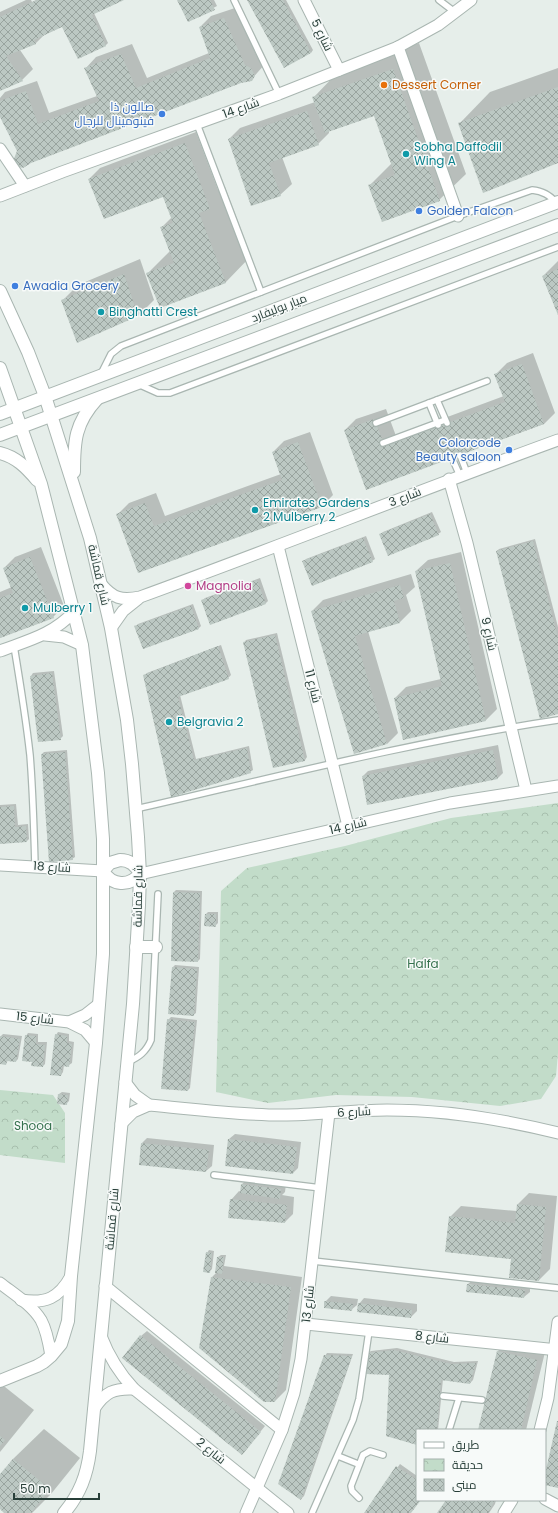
<svg xmlns="http://www.w3.org/2000/svg" width="558" height="1513" font-family="Poppins,Cairo,sans-serif">
  <defs>
    <pattern id="park-crowns" width="20" height="18" patternUnits="userSpaceOnUse"><rect width="20" height="18" fill="#c2dcc9"/><path d="M2 6a3 3 0 1 1 6 0M12 15a3 3 0 1 1 6 0" fill="none" stroke="#a7bead"/></pattern>
    <pattern id="building-cross-hatch" width="8" height="8" patternUnits="userSpaceOnUse"><rect width="8" height="8" fill="#bcc8c3"/><path d="M0 0l8 8M0 8l8-8" fill="none" stroke="#99a49f"/></pattern>
  </defs>
  <rect width="100%" height="100%" fill="#e6eeea"/>
  <!-- park -->
  <g fill="url(#park-crowns)">
    <polygon points="558,803 558,1053 556,1076 541,1099 500,1106 412,1097 336,1095 268,1103 216,1092 221,891 247,868 345,846 451,818"/>
    <polygon points="0,1090 53,1095 65,1113 65,1163 0,1155"/>
  </g>
  <!-- shadow -->
  <g fill="#0003">
    <polygon points="26,0 31,0 32,2 36,0 122,0 94,13 108,43 106,45 78,58 63,26 45,34 35,44 20,50 33,69 22,80 0,90 0,12"/>
    <polygon points="178,0 214,0 217,6 188,21"/>
    <polygon points="248,0 286,0 313,50 311,53"/>
    <polygon points="235,8 256,54 262,57 265,64 251,80 241,82 19,151 0,114 0,98 5,92 37,81 49,113 97,96 85,69 96,57 132,44 147,78 209,53 200,27 211,16"/>
    <polygon points="419,43 466,174 439,200 370,185 392,163 375,114 329,131 329,133 318,144 282,157 292,184 280,195 229,139 240,128 315,102 313,98 339,71"/>
    <polygon points="558,68 558,162 460,123 490,92"/>
    <polygon points="196,132 218,190 225,187 251,256 225,283 147,274 170,251 161,228 172,217 163,196 89,179 100,168"/>
    <polygon points="140,259 154,300 138,316 62,301 78,285"/>
    <polygon points="558,261 558,313 543,276"/>
    <polygon points="533,353 555,413 544,424 367,488 345,430 356,419 386,409 396,436 504,396 496,374 507,363"/>
    <polygon points="310,432 333,495 322,506 139,572 118,514 129,503 156,493 165,516 281,474 273,452 284,441"/>
    <polygon points="432,512 441,532 438,534 380,535 383,532"/>
    <polygon points="366,536 375,559 372,561 303,562 306,559"/>
    <polygon points="535,539 558,627 558,713 497,551 499,549"/>
    <polygon points="41,547 64,606 53,617 0,638 0,592 12,587 4,568 15,557"/>
    <polygon points="461,552 497,709 486,720 404,739 395,698 406,687 441,679 416,571 428,560"/>
    <polygon points="411,574 415,587 406,595 411,611 400,622 368,631 398,733 387,744 312,611 323,600"/>
    <polygon points="260,578 268,601 266,603 202,601 205,598"/>
    <polygon points="193,604 201,626 199,628 144,648 136,626 138,624"/>
    <polygon points="277,633 307,757 305,760 244,643 246,640"/>
    <polygon points="221,645 231,675 228,678 180,695 196,759 249,746 253,770 250,772 172,795 144,676 147,673"/>
    <polygon points="54,671 63,736 60,739 31,676 33,673"/>
    <polygon points="498,745 503,773 498,778 368,804 363,776 368,771"/>
    <polygon points="67,750 75,857 72,859 42,754 44,752"/>
    <polygon points="16,804 18,825 28,824 29,839 27,841 0,843 0,805"/>
    <polygon points="176,890 202,891 200,959 198,961 174,892"/>
    <polygon points="208,912 218,912 218,923 215,926 206,914"/>
    <polygon points="175,965 199,967 196,1013 193,1015 173,967"/>
    <polygon points="171,1017 197,1020 190,1088 188,1090 168,1020"/>
    <polygon points="58,1032 69,1034 69,1041 74,1042 72,1063 69,1065 64,1065 63,1072 61,1075 56,1035"/>
    <polygon points="28,1033 38,1034 38,1042 47,1042 45,1064 43,1066 33,1061 26,1036"/>
    <polygon points="3,1034 22,1036 18,1059 16,1061 8,1060 6,1064 0,1063 0,1041 1,1036"/>
    <polygon points="62,1092 70,1093 69,1101 66,1104 58,1103 59,1094"/>
    <polygon points="235,1134 301,1142 298,1168 293,1173 229,1139"/>
    <polygon points="147,1138 214,1145 212,1166 206,1171 142,1143"/>
    <polygon points="248,1179 286,1184 285,1192 282,1195 294,1197 293,1214 285,1222 231,1200 239,1191 241,1192 242,1184"/>
    <polygon points="529,1193 557,1196 550,1269 539,1280 512,1258 450,1217 461,1206 517,1211 518,1204"/>
    <polygon points="209,1250 214,1251 212,1269 209,1272 207,1253"/>
    <polygon points="221,1255 226,1255 224,1266 302,1277 286,1390 275,1401 212,1277 217,1272 216,1272 218,1257"/>
    <polygon points="474,1279 530,1285 530,1292 524,1297 468,1284"/>
    <polygon points="331,1296 358,1299 357,1305 351,1310 325,1302"/>
    <polygon points="364,1298 417,1304 417,1311 411,1317 359,1304"/>
    <polygon points="147,1331 265,1426 247,1448 141,1336"/>
    <polygon points="506,1343 545,1352 526,1430 479,1430 498,1351"/>
    <polygon points="397,1348 454,1362 478,1361 473,1380 470,1383 443,1379 438,1430 417,1430 417,1444 391,1374 368,1353 371,1351"/>
    <polygon points="327,1353 353,1354 304,1496 301,1499 325,1356"/>
    <polygon points="0,1383 34,1410 0,1452"/>
    <polygon points="44,1429 80,1458 51,1494 32,1513 6,1513 0,1508 0,1476 13,1459"/>
    <polygon points="400,1464 417,1476 417,1500 420,1500 410,1513 365,1513"/>
    <polygon points="447,1500 496,1500 495,1504 489,1513 438,1513"/>
  </g>
  <!-- building -->
  <g fill="url(#building-cross-hatch)">
    <polygon points="37,0 124,0 92,15 106,46 78,59 62,27 34,40 36,44 6,56 23,81 0,91 0,17"/>
    <polygon points="177,0 210,0 215,10 188,22"/>
    <polygon points="247,0 283,0 311,53 284,68"/>
    <polygon points="224,18 245,65 251,68 255,76 252,81 241,83 31,163 23,168 16,166 13,161 17,151 0,117 0,101 26,91 38,124 99,101 84,68 121,54 136,88 210,58 199,27"/>
    <polygon points="393,69 440,201 382,222 368,185 395,175 374,116 325,133 312,97"/>
    <polygon points="558,87 558,163 483,193 458,123"/>
    <polygon points="307,111 319,145 269,163 281,196 251,206 228,139"/>
    <polygon points="185,143 210,209 199,213 226,283 160,308 146,273 174,263 160,227 173,223 163,197 104,219 88,179"/>
    <polygon points="558,269 558,315 542,276"/>
    <polygon points="124,274 138,316 77,343 61,300"/>
    <polygon points="522,364 544,424 366,490 344,430 374,419 385,446 505,402 494,374"/>
    <polygon points="298,442 322,507 138,573 116,514 145,503 154,526 282,480 272,452"/>
    <polygon points="430,514 439,535 388,556 379,534"/>
    <polygon points="363,538 373,562 312,586 302,561"/>
    <polygon points="533,541 558,638 558,714 540,719 496,551"/>
    <polygon points="30,557 54,618 0,638 0,598 13,593 3,568"/>
    <polygon points="450,563 486,721 403,740 394,698 442,686 415,571"/>
    <polygon points="257,580 266,604 210,625 201,600"/>
    <polygon points="400,585 404,598 394,601 400,623 355,636 387,744 354,754 311,611"/>
    <polygon points="191,606 199,629 143,649 134,626"/>
    <polygon points="275,635 305,761 273,768 243,642"/>
    <polygon points="218,646 229,679 178,697 194,760 247,748 251,773 171,797 143,675"/>
    <polygon points="52,673 61,740 38,742 30,676"/>
    <polygon points="493,750 498,779 367,805 362,776"/>
    <polygon points="65,752 73,860 49,862 41,754"/>
    <polygon points="14,806 15,827 26,826 27,842 0,844 0,807"/>
    <polygon points="173,892 200,893 198,962 171,961"/>
    <polygon points="205,914 216,914 216,927 204,926"/>
    <polygon points="172,967 197,969 194,1016 168,1014"/>
    <polygon points="167,1019 195,1022 188,1091 161,1089"/>
    <polygon points="55,1034 67,1036 67,1043 72,1044 69,1067 62,1066 61,1076 50,1075"/>
    <polygon points="25,1035 36,1036 36,1044 45,1045 43,1067 31,1066 32,1062 22,1061"/>
    <polygon points="0,1036 20,1039 16,1062 7,1061 6,1065 0,1064"/>
    <polygon points="58,1094 68,1095 67,1105 57,1104"/>
    <polygon points="228,1139 297,1147 293,1174 225,1166"/>
    <polygon points="141,1143 209,1150 206,1172 139,1165"/>
    <polygon points="241,1184 281,1189 280,1199 240,1193"/>
    <polygon points="230,1199 287,1205 285,1223 228,1218"/>
    <polygon points="517,1204 546,1207 539,1281 509,1278 511,1259 445,1252 449,1216 515,1223"/>
    <polygon points="206,1252 212,1253 210,1273 203,1272"/>
    <polygon points="217,1257 224,1257 222,1274 215,1273"/>
    <polygon points="211,1277 291,1287 275,1402 264,1402 199,1348"/>
    <polygon points="467,1284 525,1290 524,1298 466,1292"/>
    <polygon points="324,1301 353,1304 352,1311 324,1308"/>
    <polygon points="358,1303 412,1310 411,1318 357,1312"/>
    <polygon points="140,1335 261,1432 242,1455 122,1358"/>
    <polygon points="394,1350 451,1364 476,1363 470,1384 441,1380 437,1430 417,1430 417,1445 386,1436 389,1375 366,1374 367,1353"/>
    <polygon points="497,1351 537,1360 521,1430 478,1430"/>
    <polygon points="324,1355 352,1356 301,1500 278,1484"/>
    <polygon points="557,1421 558,1421 558,1488 545,1485 545,1474"/>
    <polygon points="0,1436 5,1440 0,1446"/>
    <polygon points="13,1459 50,1489 31,1513 4,1513 0,1509 0,1474"/>
    <polygon points="396,1466 417,1480 417,1500 421,1500 411,1513 364,1513"/>
    <polygon points="446,1500 495,1500 488,1513 437,1513"/>
  </g>
  <g fill="none" stroke-linecap="round" stroke-linejoin="round">
    <defs>
      <g id="service">
        <polyline points="234,0 279,94"/>
        <polyline points="439,0 456,13"/>
        <polyline points="197,124 261,292"/>
        <path d="M 101,374 L 111,354 L 121,346 L 458,216 L 532,190 C 543,191 549,195 557,203"/>
        <polyline points="138,384 158,393 170,393 558,247"/>
        <polyline points="437,400 447,423"/>
        <polyline points="429,403 438,425"/>
        <polyline points="376,423 487,381"/>
        <polyline points="383,443 445,420"/>
        <polyline points="460,455 467,473"/>
        <polyline points="452,458 460,476"/>
        <path d="M 14,646 C 20,682 26,719 30,755 C 33,792 34,829 35,866"/>
        <path d="M 136,809 C 276,777 416,741 558,720"/>
        <path d="M 128,1062 C 139,1057 146,1052 151,1040 L 158,894"/>
        <polyline points="214,1175 321,1188"/>
        <polyline points="313,1261 558,1288"/>
        <polyline points="443,1396 482,1400"/>
        <polyline points="449,1430 459,1398"/>
        <polyline points="338,1456 358,1464"/>
        <polyline points="359,1498 352,1491 351,1486 363,1455 370,1451 383,1455"/>
        <polyline points="312,1513 353,1420 359,1399 369,1331"/>
      </g>
      <g id="minor">
        <polyline points="304,0 339,70"/>
        <polyline points="398,47 458,216"/>
        <polyline points="0,149 25,186"/>
        <polyline points="0,196 62,172 279,94 398,47 438,25 471,0"/>
        <polyline points="449,479 467,543 526,790"/>
        <polyline points="278,546 348,826"/>
        <path d="M 101,584 C 113,598 121,601 140,597 C 280,546 418,491 558,440"/>
        <polyline points="111,628 123,611 138,599"/>
        <polyline points="45,635 64,637 82,645"/>
        <path d="M 0,651 C 29,640 52,635 75,611"/>
        <polyline points="0,865 103,871"/>
        <polyline points="140,874 450,803 558,786"/>
        <polyline points="0,1014 69,1022 85,1030 96,1043"/>
        <polyline points="69,1022 85,1015 99,1004"/>
        <polyline points="125,1082 135,1095 149,1105"/>
        <path d="M 121,1124 L 133,1112 L 149,1105 C 193,1109 237,1115 282,1115 C 317,1115 352,1110 387,1110 C 445,1110 502,1119 558,1133"/>
        <path d="M 0,1283 C 14,1294 32,1305 41,1320 C 47,1331 49,1344 51,1356"/>
        <polyline points="105,1286 282,1430"/>
        <path d="M 21,1300 C 46,1304 59,1298 71,1276"/>
        <polyline points="306,1324 558,1350"/>
        <path d="M 101,1336 C 109,1357 119,1373 134,1389 L 288,1513"/>
        <path d="M 94,1409 C 105,1392 114,1388 134,1389"/>
        <polyline points="540,1430 548,1398 558,1322"/>
        <polyline points="545,1499 558,1506"/>
        <polyline points="246,1513 282,1430 294,1393 301,1359 329,1113"/>
        <polyline points="504,1513 512,1500"/>
      </g>
      <g id="tertiary">
        <path d="M 0,291 L 28,352 L 45,396 L 90,538 L 111,628 L 127,720 L 132,764 L 138,837 L 140,874 L 139,905 L 133,1004 L 90,1451 C 87,1475 80,1494 64,1513"/>
        <polyline points="0,368 41,484 82,645 98,773 103,839 103,954 96,1043 71,1276 68,1321 61,1344 51,1356 44,1362 37,1366 0,1381"/>
        <polyline points="0,414 558,202"/>
        <polyline points="0,435 558,225"/>
        <path d="M 0,453 C 16,457 26,467 37,480"/>
        <path d="M 74,472 C 74,441 75,423 97,399"/>
        <path d="M 120,860 C 130,860 136,865 140,874 C 129,887 112,886 103,871 L 110,863 Z"/>
        <polyline points="136,947 156,947"/>
      </g>
    </defs>
    <!-- service casing -->
    <use href="#service" stroke="#a9b6b1" stroke-width="8"/>
    <!-- minor casing -->
    <use href="#minor" stroke="#a9b6b1" stroke-width="13"/>
    <!-- tertiary casing -->
    <use href="#tertiary" stroke="#a9b6b1" stroke-width="14"/>
    <!-- service -->
    <use href="#service" stroke="#fff" stroke-width="5.5"/>
    <!-- minor -->
    <use href="#minor" stroke="#fff" stroke-width="11"/>
    <!-- tertiary -->
    <use href="#tertiary" stroke="#fff" stroke-width="12"/>
  </g>
  <!-- markers -->
  <circle fill="#e8710a" stroke="#f7faf9" stroke-width="1.5" cx="384" cy="85" r="4"/>
  <g fill="#3f7fe0" stroke="#f7faf9" stroke-width="1.5">
    <circle cx="162" cy="114" r="4"/>
    <circle cx="419" cy="211" r="4"/>
    <circle cx="15" cy="286" r="4"/>
    <circle cx="509" cy="450" r="4"/>
  </g>
  <g fill="#0f9aa8" stroke="#f7faf9" stroke-width="1.5">
    <circle cx="406" cy="154" r="4"/>
    <circle cx="101" cy="312" r="4"/>
    <circle cx="255" cy="510" r="4"/>
    <circle cx="25" cy="608" r="4"/>
    <circle cx="169" cy="722" r="4"/>
  </g>
  <circle fill="#d1479c" stroke="#f7faf9" stroke-width="1.5" cx="188" cy="586" r="4"/>
  <g text-anchor="middle" stroke-width="3" stroke-linejoin="round" paint-order="stroke">
    <!-- street labels -->
    <g font-size="12" fill="#273e38" stroke="#f7faf9">
      <text transform="translate(322 35) rotate(64)" y="4">شارع 5</text>
      <text transform="translate(241 108) rotate(-20)" y="4">شارع 14</text>
      <text transform="translate(279 308) rotate(-21)" y="4">ميار بوليفارد</text>
      <text transform="translate(405 497) rotate(-21)" y="4">شارع 3</text>
      <text transform="translate(99 575) rotate(77)" y="4">شارع قماشة</text>
      <text transform="translate(489 634) rotate(77)" y="4">شارع 9</text>
      <text transform="translate(313 686) rotate(76)" y="4">شارع 11</text>
      <text transform="translate(348 826) rotate(-13)" y="4">شارع 14</text>
      <text transform="translate(52 867) rotate(4)" y="4">شارع 18</text>
      <text transform="translate(138 896) rotate(-89)" y="4">شارع قماشة</text>
      <text transform="translate(35 1018) rotate(6)" y="4">شارع 15</text>
      <text transform="translate(354 1112) rotate(-3)" y="4">شارع 6</text>
      <text transform="translate(112 1219) rotate(-85)" y="4">شارع قماشة</text>
      <text transform="translate(308 1304) rotate(-84)" y="4">شارع 13</text>
      <text transform="translate(432 1337) rotate(6)" y="4">شارع 8</text>
      <text transform="translate(211 1451) rotate(39)" y="4">شارع 2</text>
    </g>
    <!-- food labels -->
    <g font-size="12" fill="#c56008" stroke="#f7faf9" text-anchor="start">
      <text x="392" y="89">Dessert Corner</text>
    </g>
    <!-- shop labels -->
    <g font-size="12" fill="#366cbe" stroke="#f7faf9" text-anchor="end">
      <text x="154" y="111">صالون ذا<tspan x="154" dy="14">فينومينال للرجال</tspan></text>
      <text x="427" y="215" text-anchor="start">Golden Falcon</text>
      <text x="23" y="290" text-anchor="start">Awadia Grocery</text>
      <text x="501" y="447">Colorcode<tspan x="501" dy="14">Beauty saloon</tspan></text>
    </g>
    <!-- culture labels -->
    <g font-size="12" fill="#0d838f" stroke="#f7faf9" text-anchor="start">
      <text x="414" y="151">Sobha Daffodil<tspan x="414" dy="14">Wing A</tspan></text>
      <text x="109" y="316">Binghatti Crest</text>
      <text x="263" y="507">Emirates Gardens<tspan x="263" dy="14">2 Mulberry 2</tspan></text>
      <text x="33" y="612">Mulberry 1</text>
      <text x="177" y="726">Belgravia 2</text>
    </g>
    <!-- hotel labels -->
    <g font-size="12" fill="#b23c85" stroke="#f7faf9" text-anchor="start">
      <text x="196" y="590">Magnolia</text>
    </g>
    <!-- park labels -->
    <g font-size="12" fill="#35714d" stroke="#f7faf9">
      <text x="423" y="968">Halfa</text>
      <text x="33" y="1130">Shooa</text>
    </g>
  </g>
  <!-- legend -->
  <rect x="416" y="1429" width="130" height="72" fill="#f7faf9" stroke="#a4afac"/>
  <rect x="424" y="1442" width="20" height="6" fill="#ffffff" stroke="#a4afac"/>
  <text x="452" y="1449" font-size="12" fill="#273e38">طريق</text>
  <rect x="424" y="1459" width="20" height="12" fill="url(#park-crowns)" stroke="#a4afac"/>
  <text x="452" y="1469" font-size="12" fill="#273e38">حديقة</text>
  <rect x="424" y="1479" width="20" height="12" fill="url(#building-cross-hatch)" stroke="#a4afac"/>
  <text x="452" y="1489" font-size="12" fill="#273e38">مبنى</text>
  <!-- scale -->
  <path d="M14 1493v6h85v-6" fill="none" stroke="#273e38" stroke-width="2"/>
  <text x="20" y="1493" font-size="12" fill="#273e38" stroke="#f7faf9" stroke-width="3" paint-order="stroke">50 m</text>
</svg>
